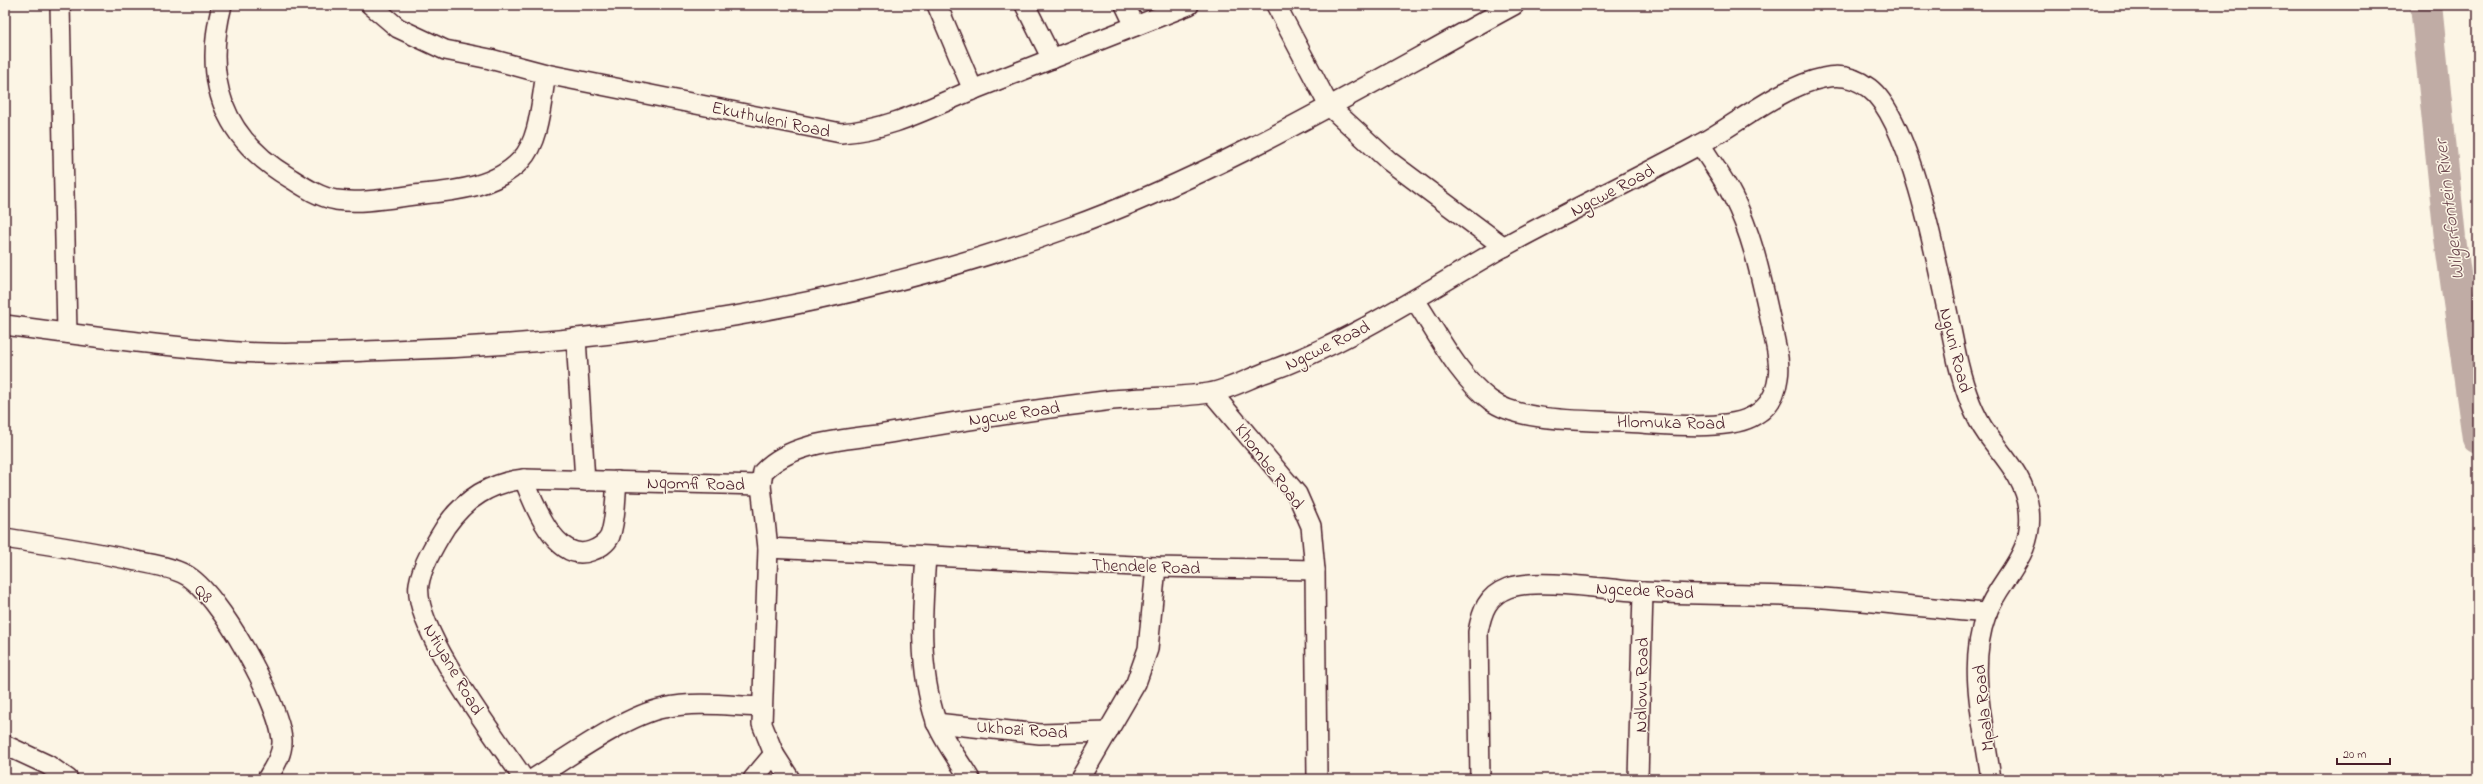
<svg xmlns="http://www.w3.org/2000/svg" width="2483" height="784" font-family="'Indie Flower',sans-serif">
  <rect width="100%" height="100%" fill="#fcf5e5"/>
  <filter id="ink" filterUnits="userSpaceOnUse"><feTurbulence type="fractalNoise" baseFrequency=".025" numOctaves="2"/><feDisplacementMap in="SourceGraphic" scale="8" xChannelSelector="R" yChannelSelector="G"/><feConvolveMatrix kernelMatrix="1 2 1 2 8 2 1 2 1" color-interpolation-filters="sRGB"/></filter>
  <g filter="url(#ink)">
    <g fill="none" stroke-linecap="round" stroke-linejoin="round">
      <!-- river -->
      <polyline stroke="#c0aca5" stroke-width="32" points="2426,5 2450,238 2478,438"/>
      <defs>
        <g id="minor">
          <polyline points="60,5 67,333"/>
          <path d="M 222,5 C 203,79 222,138 290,178 C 304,187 319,197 336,200 C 364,204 395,197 423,194 C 457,191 497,186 521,160 C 540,140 541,100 546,74"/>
          <path d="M 371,5 L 398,28 L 445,50 L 490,59 L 546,74 L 841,133 C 893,129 928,108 975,89 C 1047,61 1118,33 1189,5"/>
          <polyline points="937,5 973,90"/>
          <polyline points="1025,5 1052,59"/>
          <polyline points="1125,5 1135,26"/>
          <polyline points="1276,5 1329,106 1389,161 1504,247"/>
          <path d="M 1415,300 C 1437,333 1458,376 1490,400 C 1518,422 1586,420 1622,422 C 1656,423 1727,433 1755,415 C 1769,407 1776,394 1778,378 C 1781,362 1775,343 1772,327 C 1762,283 1754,238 1733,197 C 1724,179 1711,162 1700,144"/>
          <path d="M 5,325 C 78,335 152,345 225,351 C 280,356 337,352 392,350 C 620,344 852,306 1068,228 C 1224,172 1368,84 1514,5"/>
          <polyline points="576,338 585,481"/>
          <polyline points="1212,393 1297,494 1311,526 1315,570 1317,779"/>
          <path d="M 524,479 C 533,503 556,564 591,551 C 598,549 607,543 610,536 C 616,520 615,499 617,481"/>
          <path d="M 5,538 C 49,545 93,551 136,561 C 152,564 171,567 186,575 C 219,593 279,702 282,740 C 283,754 274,767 267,779"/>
          <polyline points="768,548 1156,567 1315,570"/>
          <path d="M 926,557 C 922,611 918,668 936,721 C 942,739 960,762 970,779"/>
          <polyline points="936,723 1040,734 1108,732"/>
          <polyline points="5,745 48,765 68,779"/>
          <path d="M 524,779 C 497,739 412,629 419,584 C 422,565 436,542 446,526 C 466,498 490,483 524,479 L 761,485"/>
          <path d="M 533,779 C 567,758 626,715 664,708 C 695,701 731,706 762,707"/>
          <polyline points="753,779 774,754"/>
          <path d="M 790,779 L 774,754 L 762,724 L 768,548 L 761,485 L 763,472 C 792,440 850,440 890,433 C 964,420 1038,409 1112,400 C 1144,397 1177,398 1209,393 C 1228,390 1246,380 1264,373 C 1350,343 1426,291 1505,246 C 1567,212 1632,181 1695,147 C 1733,127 1782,86 1823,78 C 1840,74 1856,78 1869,88 C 1916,124 1944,301 1958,363 C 1964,388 1972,413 1987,434 C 2005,459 2025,478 2029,509 C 2035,557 1999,578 1986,615 C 1967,667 1984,726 1991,779"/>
          <polyline points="1080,779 1136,683 1148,649 1156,567"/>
          <path d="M 1480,779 L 1478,632 C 1482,611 1487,596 1508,588 C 1537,577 1610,590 1643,592 C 1697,595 1752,594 1806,597 C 1866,600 1927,608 1987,613"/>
          <polyline points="1638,779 1643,592"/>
        </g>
      </defs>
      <!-- minor casing -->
      <use href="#minor" stroke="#4a1f2b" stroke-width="22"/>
      <!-- minor -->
      <use href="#minor" stroke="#fcf5e5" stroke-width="19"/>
    </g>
  </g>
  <g text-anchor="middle" stroke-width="3" stroke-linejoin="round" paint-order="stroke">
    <!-- street labels -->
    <g font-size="18" fill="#4a1f2b" stroke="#fcf5e5">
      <text transform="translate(771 119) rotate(12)" y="6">Ekuthuleni Road</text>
      <text transform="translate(1612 190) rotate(-28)" y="6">Ngcwe Road</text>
      <text transform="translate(1327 345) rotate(-26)" y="6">Ngcwe Road</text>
      <text transform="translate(1956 350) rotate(76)" y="6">Nguni Road</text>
      <text transform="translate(1014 413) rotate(-8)" y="6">Ngcwe Road</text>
      <text transform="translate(1671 422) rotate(1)" y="6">Hlomuka Road</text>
      <text transform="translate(1270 466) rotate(53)" y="6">Khombe Road</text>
      <text transform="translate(696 483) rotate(1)" y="6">Nqomfi Road</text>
      <text transform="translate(1146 566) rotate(2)" y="6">Thendele Road</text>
      <text transform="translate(1645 590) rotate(3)" y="6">Ngcede Road</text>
      <text transform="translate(204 593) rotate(47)" y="6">Q8</text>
      <text transform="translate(454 669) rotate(60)" y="6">Ntiyane Road</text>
      <text transform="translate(1641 685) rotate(-89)" y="6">Ndlovu Road</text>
      <text transform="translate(1983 708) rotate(-96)" y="6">Mpala Road</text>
      <text transform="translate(1022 729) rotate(4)" y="6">Ukhozi Road</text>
    </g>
    <!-- water labels -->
    <g font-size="19" font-style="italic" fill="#6d4950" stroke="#fcf5e5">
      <text transform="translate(2448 210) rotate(-97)" y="7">Wilgerfontein River</text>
    </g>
  </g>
  <!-- margin -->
  <rect width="2483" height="784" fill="none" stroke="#fcf5e5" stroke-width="20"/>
  <rect x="10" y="10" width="2463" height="764" fill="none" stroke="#4a1f2b" stroke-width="1.5" filter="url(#ink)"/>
  <!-- scale -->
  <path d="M2337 758v6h53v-6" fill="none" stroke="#4a1f2b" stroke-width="2"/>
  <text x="2343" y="758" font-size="12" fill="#4a1f2b" stroke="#fcf5e5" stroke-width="3" paint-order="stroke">20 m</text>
</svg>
